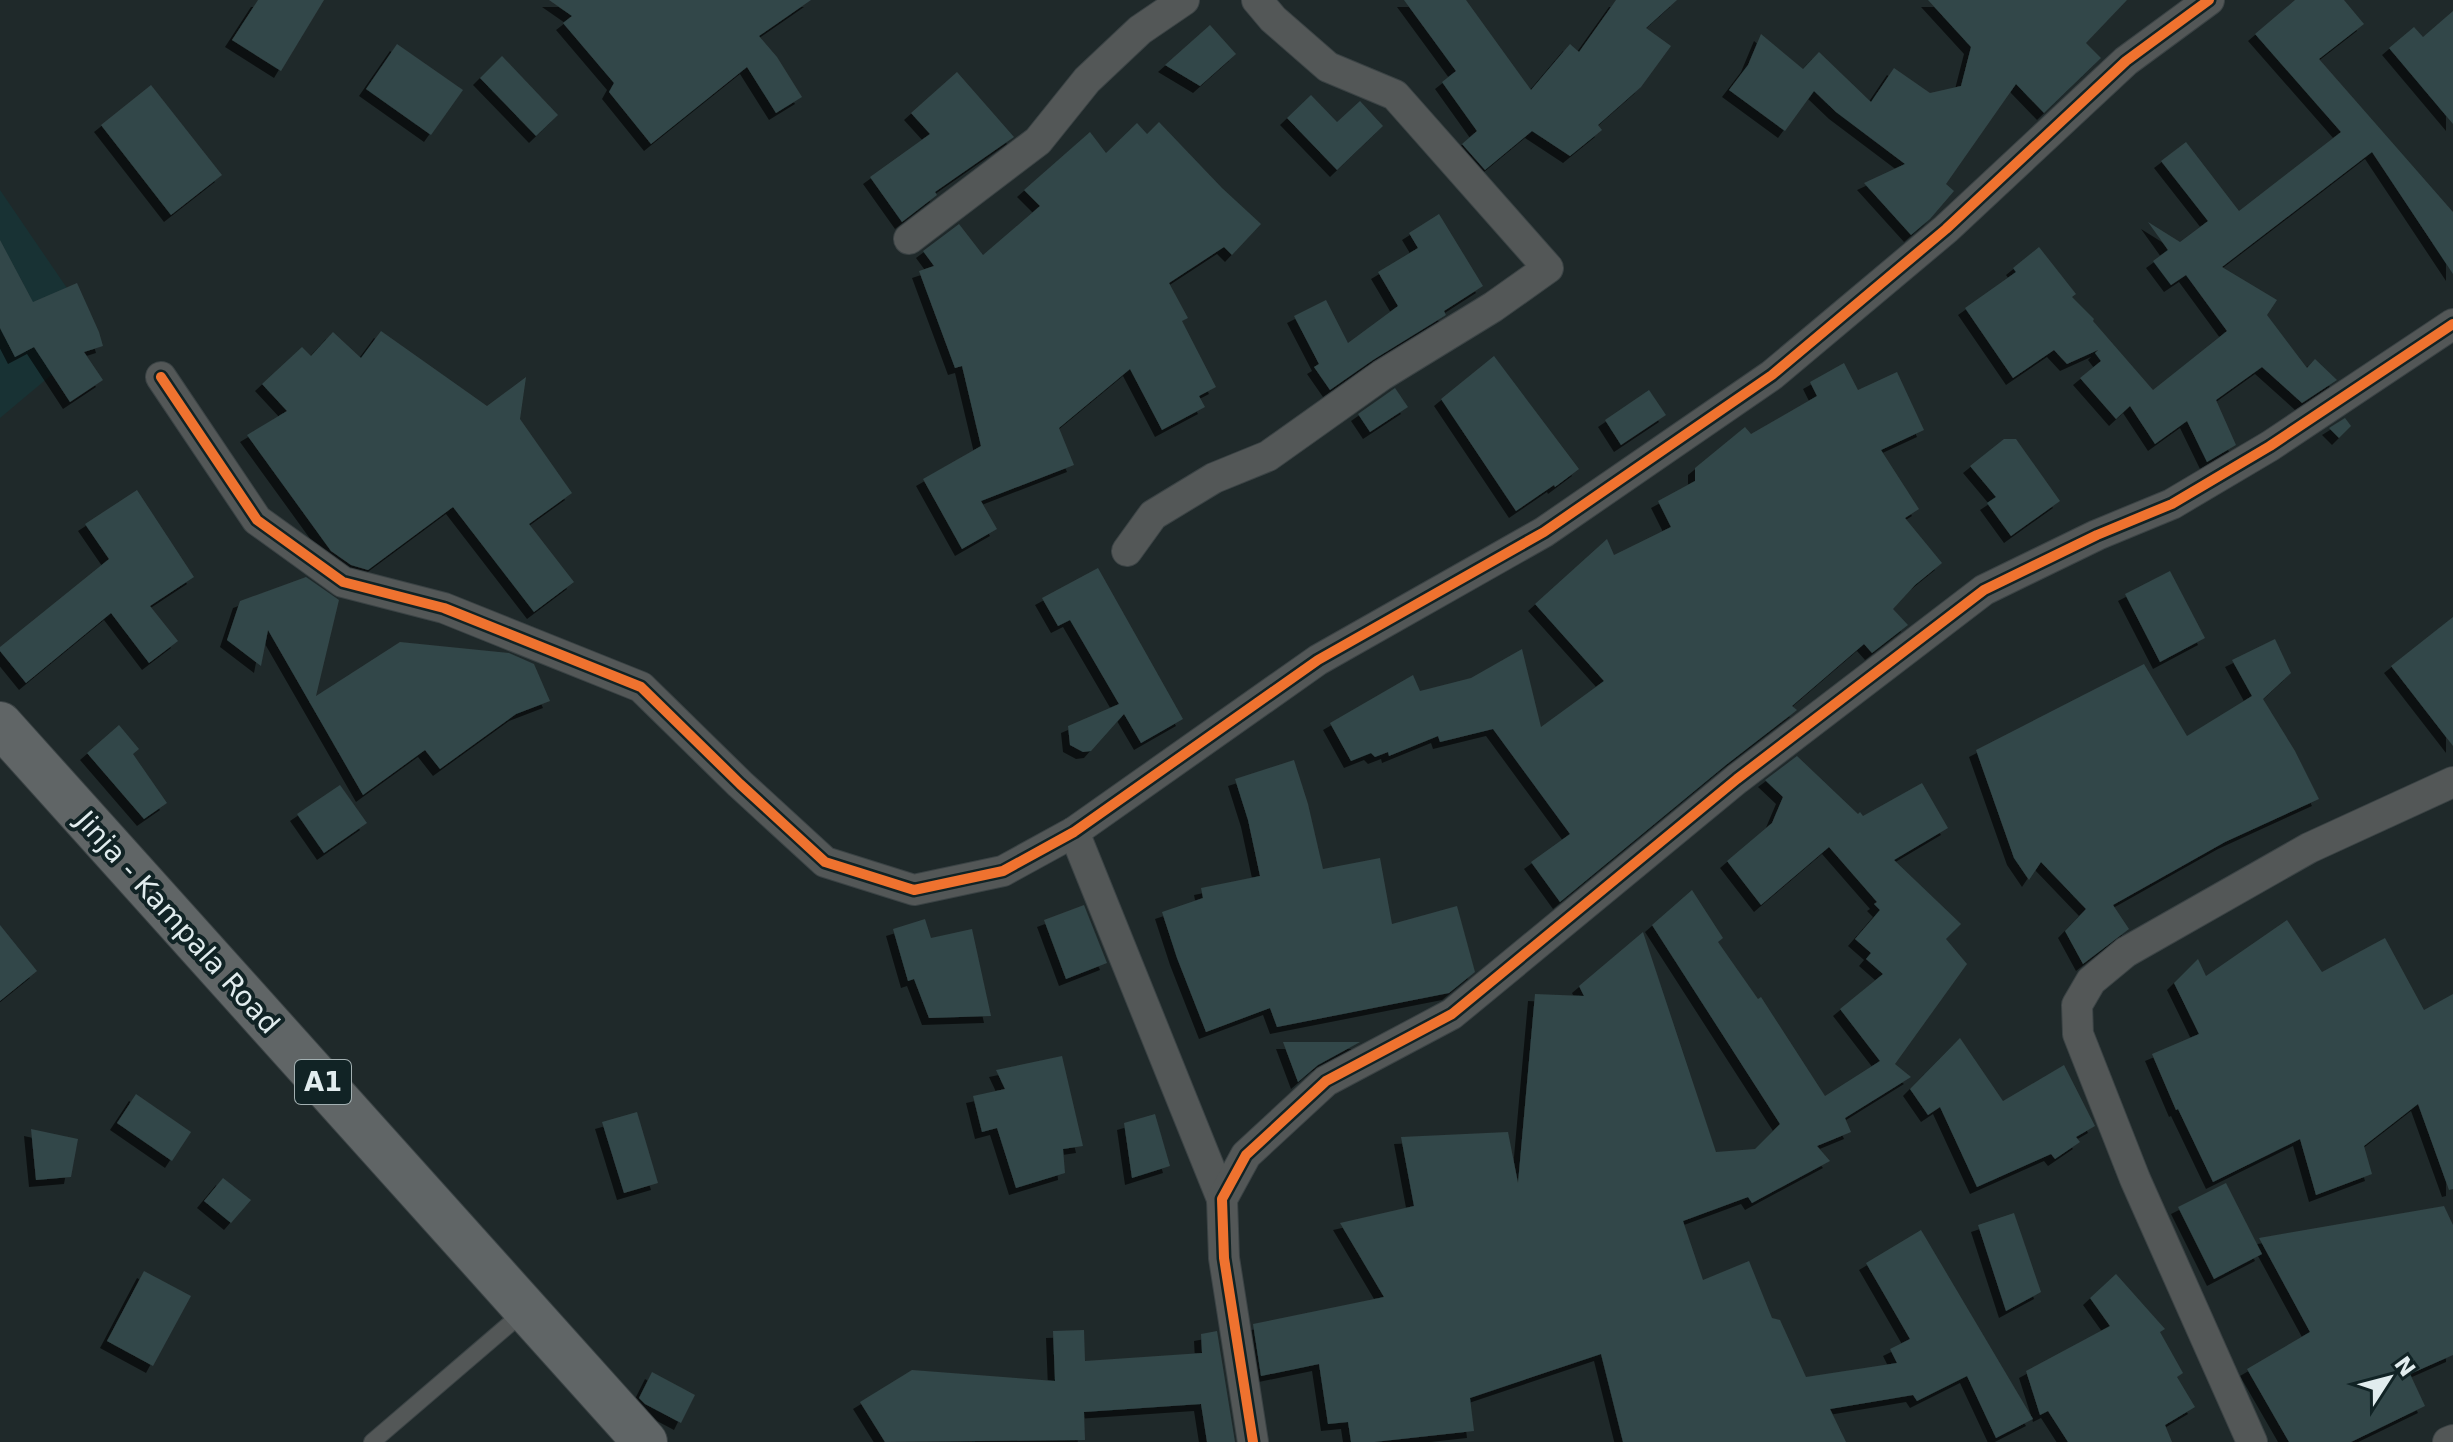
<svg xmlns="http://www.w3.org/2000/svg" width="2453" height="1442" font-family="'DejaVu Sans',sans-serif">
  <defs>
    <filter id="shadow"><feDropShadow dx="-7" dy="7" stdDeviation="0" flood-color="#0009"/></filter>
  </defs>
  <rect width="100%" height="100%" fill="#1f292a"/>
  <!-- built -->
  <polygon fill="#183234" points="0,190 99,335 0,418"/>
  <!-- building -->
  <g fill="#334648" filter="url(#shadow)">
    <polygon points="258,0 324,0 281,71 232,40"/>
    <polygon points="549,0 811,0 759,36 777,57 802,97 776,113 747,67 651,144 609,92 614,83 563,23 572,16"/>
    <polygon points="1404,0 1466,0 1531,90 1570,44 1579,52 1616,0 1677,0 1646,28 1671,46 1641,87 1598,125 1602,130 1570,156 1532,131 1485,170 1462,144 1477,131 1442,82 1456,71"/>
    <polygon points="1928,0 2127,0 2086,43 2101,58 2044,113 2016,84 1946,184 1954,191 1930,219 1911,235 1864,183 1905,164 1836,112 1814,91 1785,131 1729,90 1748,65 1761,34 1803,69 1819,52 1871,102 1894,68 1930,93 1961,86 1971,47"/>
    <polygon points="2295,0 2344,0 2364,24 2319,59 2453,212 2453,274 2372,152 2222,267 2277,300 2267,315 2307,368 2315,359 2337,380 2302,403 2262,367 2216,400 2236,445 2207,462 2187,421 2155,444 2130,406 2116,419 2080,378 2101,361 2095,353 2098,350 2067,364 2054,350 2013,378 1965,308 2016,272 2013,268 2039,247 2076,294 2072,297 2094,319 2093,321 2153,390 2227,331 2186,275 2171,285 2153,261 2168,250 2148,222 2180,242 2208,221 2161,161 2186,142 2239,211 2341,132 2255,34"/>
    <polygon points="2453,11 2453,124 2389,48 2414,27 2423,37"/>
    <polygon points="1210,25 1236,54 1200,86 1165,65"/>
    <polygon points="397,44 463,90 431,135 366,89"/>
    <polygon points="502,56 558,115 536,136 480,78"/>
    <polygon points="957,72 1014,137 935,192 937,195 902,222 870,177 930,134 911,113"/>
    <polygon points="151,85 222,175 171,215 101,125"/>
    <polygon points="1311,95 1337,122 1360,101 1383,126 1337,170 1287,118"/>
    <polygon points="1159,122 1222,188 1261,224 1232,255 1224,247 1169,283 1188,318 1182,321 1216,387 1199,396 1205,407 1162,430 1130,369 1059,428 1074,465 981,501 997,529 962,549 923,479 981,446 962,366 955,368 919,271 934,266 923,251 959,224 983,255 1040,206 1024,190 1090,132 1106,153 1137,123 1147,134"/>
    <polygon points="1439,214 1483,286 1444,311 1446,315 1373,360 1330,390 1314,367 1319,364 1294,316 1326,300 1348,343 1398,306 1378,272 1418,248 1409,233"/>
    <polygon points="0,240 33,302 77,283 99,332 103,346 84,352 103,380 70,402 34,347 15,357 0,328"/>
    <polygon points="381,331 487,406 526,377 520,419 572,493 529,524 574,582 534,612 453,507 368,570 351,565 331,551 247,435 287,411 262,384 302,347 311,356 333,332 361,358"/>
    <polygon points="1494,356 1579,469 1555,487 1554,485 1516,511 1441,399"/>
    <polygon points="1844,363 1858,390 1897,372 1924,430 1881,450 1919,509 1905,518 1942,563 1915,585 1893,609 1908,625 1872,653 1864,644 1792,706 1797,710 1792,714 1726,765 1560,902 1531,862 1570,834 1493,729 1440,742 1438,736 1389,756 1388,752 1375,757 1371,753 1351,761 1330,723 1413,675 1420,691 1471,678 1522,649 1541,727 1604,681 1535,604 1607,539 1614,555 1671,527 1658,501 1695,481 1695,468 1745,427 1751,434 1817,396 1810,382"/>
    <polygon points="1395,388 1408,407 1370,432 1358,414"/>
    <polygon points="1649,390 1666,415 1621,445 1605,420"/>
    <polygon points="2345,418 2351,426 2339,438 2329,428"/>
    <polygon points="2004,439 2016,439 2060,501 2011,536 1987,503 1996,497 1970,466"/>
    <polygon points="137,490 194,577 150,606 178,641 149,663 111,613 26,683 0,651 0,647 109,559 85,524"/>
    <polygon points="1098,568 1183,719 1141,743 1124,714 1091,751 1083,752 1070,745 1068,726 1119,704 1070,620 1058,626 1042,598"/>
    <polygon points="2170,571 2205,638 2160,662 2125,594"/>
    <polygon points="306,577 339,600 316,696 400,642 509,653 534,664 550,701 516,714 440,769 425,750 363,795 268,630 261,666 227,640 240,601"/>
    <polygon points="2453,617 2453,746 2391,666"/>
    <polygon points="2275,639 2291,673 2263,699 2295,751 2319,799 2225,842 2113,905 2129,929 2083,964 2065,931 2086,909 2041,862 2029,880 2014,858 1976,750 2144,664 2187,736 2252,696 2232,660"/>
    <polygon points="119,725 139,749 133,754 167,803 144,819 87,753"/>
    <polygon points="1797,756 1858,814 1860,812 1863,816 1922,783 1948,828 1894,860 1961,924 1946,939 1967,964 1895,1064 1911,1077 1845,1118 1851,1132 1817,1146 1830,1161 1752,1203 1748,1197 1683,1221 1703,1280 1749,1261 1772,1318 1780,1320 1806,1377 1897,1363 1890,1349 1910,1339 1866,1263 1921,1230 2033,1419 1996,1438 1967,1376 1917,1401 1913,1395 1830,1409 1846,1442 1623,1442 1601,1354 1470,1398 1474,1431 1374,1442 1351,1442 1348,1422 1328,1424 1319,1364 1261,1376 1253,1324 1384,1297 1340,1223 1414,1206 1401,1137 1508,1132 1518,1183 1535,994 1584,996 1579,986 1643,932 1716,1152 1755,1149 1780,1124 1652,925 1692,890 1723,938 1718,942 1758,999 1761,997 1825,1096 1880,1061 1840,1009 1883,974 1866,959 1871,953 1855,939 1880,910 1874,904 1877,902 1829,847 1761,905 1727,861 1772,823 1783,797 1765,780"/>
    <polygon points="1294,760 1308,804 1323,869 1380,858 1392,924 1457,906 1475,972 1449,993 1277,1027 1270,1008 1206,1032 1177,958 1162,912 1203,898 1201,888 1260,876 1248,820 1235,779"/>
    <polygon points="340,785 367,823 324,853 297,814"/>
    <polygon points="1084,905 1107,963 1066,979 1044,920"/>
    <polygon points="925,919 931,938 972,929 991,1016 929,1018 914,979 908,981 893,929"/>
    <polygon points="2287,920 2322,972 2385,938 2424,1010 2453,994 2453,1189 2449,1190 2418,1104 2364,1146 2372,1174 2316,1195 2300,1139 2213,1182 2178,1109 2176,1110 2152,1054 2199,1034 2174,983 2198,959 2206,976"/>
    <polygon points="0,925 37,971 0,1001"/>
    <polygon points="1960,1038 2003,1101 2064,1065 2095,1126 2076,1137 2080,1142 2055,1159 2051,1154 1977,1187 1940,1107 1928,1115 1910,1089"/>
    <polygon points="1283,1042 1360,1042 1318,1065 1298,1082"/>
    <polygon points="1062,1056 1083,1146 1063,1149 1065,1173 1016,1188 997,1128 982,1132 973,1096 1005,1089 996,1070"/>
    <polygon points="136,1094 191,1132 172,1161 117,1123"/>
    <polygon points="637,1112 658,1183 624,1193 602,1122"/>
    <polygon points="1155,1114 1170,1166 1132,1178 1124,1123"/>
    <polygon points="31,1129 78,1139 71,1177 36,1180"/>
    <polygon points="223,1178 251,1200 231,1223 204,1201"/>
    <polygon points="2226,1183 2262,1254 2214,1279 2178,1207"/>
    <polygon points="2444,1206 2453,1225 2453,1355 2410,1374 2425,1406 2351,1442 2289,1442 2247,1369 2310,1332 2259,1238"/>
    <polygon points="2014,1213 2041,1292 2006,1311 1978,1225"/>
    <polygon points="144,1271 191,1296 153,1366 107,1341"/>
    <polygon points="2116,1274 2165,1329 2160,1332 2183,1373 2177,1377 2195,1407 2165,1425 2172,1442 2068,1442 2048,1411 2040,1415 2026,1371 2110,1326 2090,1298"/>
    <polygon points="1084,1330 1085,1361 1202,1353 1201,1334 1217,1331 1235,1442 1207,1442 1201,1404 1084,1412 1085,1440 885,1442 860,1402 912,1370 1055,1381 1053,1331"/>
    <polygon points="652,1372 695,1395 681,1423 645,1404 639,1398"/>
  </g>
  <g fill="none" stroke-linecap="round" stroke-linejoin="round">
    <defs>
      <polyline id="lane" points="372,1442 526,1310"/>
      <g id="street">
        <polyline points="909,239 1038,141 1087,80 1140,30 1184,0"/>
        <polyline points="161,377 257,520 343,582 444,608 641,687 740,784 825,862 914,890 1003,871 1074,832 1318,660 1544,532 1772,375 1946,229 2126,61 2209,0"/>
        <polyline points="1127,551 1153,515 1214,478 1268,456 1382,375 1493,307 1548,268 1395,95 1328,67 1273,19 1257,0"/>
        <polyline points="1074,832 1222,1199"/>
        <polyline points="1253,1442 1224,1258 1222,1199 1246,1155 1326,1081 1452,1014 1737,779 1984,590 2097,535 2172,504 2270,446 2453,324"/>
        <polyline points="2252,1442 2135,1179 2078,1034 2077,1005 2091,981 2126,952 2309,848 2453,782"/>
        <polyline points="2448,1442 2453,1440"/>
      </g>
      <polyline id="highway" points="0,724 645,1442"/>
    </defs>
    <!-- lane casing -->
    <use href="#lane" stroke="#3b4345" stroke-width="18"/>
    <!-- street casing -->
    <use href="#street" stroke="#3b4345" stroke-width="32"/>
    <!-- highway casing -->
    <use href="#highway" stroke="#3b4345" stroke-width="46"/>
    <!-- lane -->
    <use href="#lane" stroke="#535757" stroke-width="16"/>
    <!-- street -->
    <use href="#street" stroke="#535757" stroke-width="30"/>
    <!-- highway -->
    <use href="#highway" stroke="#606566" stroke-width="44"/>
    <defs>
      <g id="cycleway">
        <polyline points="161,377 257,520 343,582 444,608 641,687 740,784 825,862 914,890 1003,871 1074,832 1318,660 1544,532 1772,375 1946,229 2126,61 2209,0"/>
        <polyline points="1253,1442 1224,1258 1222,1199 1246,1155 1326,1081 1452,1014 1737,779 1984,590 2097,535 2172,504 2270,446 2453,324"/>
      </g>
    </defs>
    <!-- cycleway casing -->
    <use href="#cycleway" stroke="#112325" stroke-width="15"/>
    <!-- cycleway -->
    <use href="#cycleway" stroke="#ef722f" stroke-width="10"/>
  </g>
  <g text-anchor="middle" stroke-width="8" stroke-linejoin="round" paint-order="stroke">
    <!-- shield labels -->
    <rect fill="#112325" stroke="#a3b0b2" stroke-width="2" x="295" y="1060" width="56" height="44" rx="6"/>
    <g font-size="26" font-weight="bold" fill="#e1ecee">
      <text x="323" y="1091">A1</text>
    </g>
    <!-- street labels -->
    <g font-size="28" fill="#e1ecee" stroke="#112325">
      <text transform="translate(178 922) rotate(48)" y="10">Jinja - Kampala Road</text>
    </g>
  </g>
  <!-- north arrow -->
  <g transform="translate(2389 1378) rotate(54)" stroke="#112325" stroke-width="6" paint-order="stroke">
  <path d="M0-6L14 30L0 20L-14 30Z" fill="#e1ecee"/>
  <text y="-12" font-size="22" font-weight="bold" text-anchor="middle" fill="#e1ecee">N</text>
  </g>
</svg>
